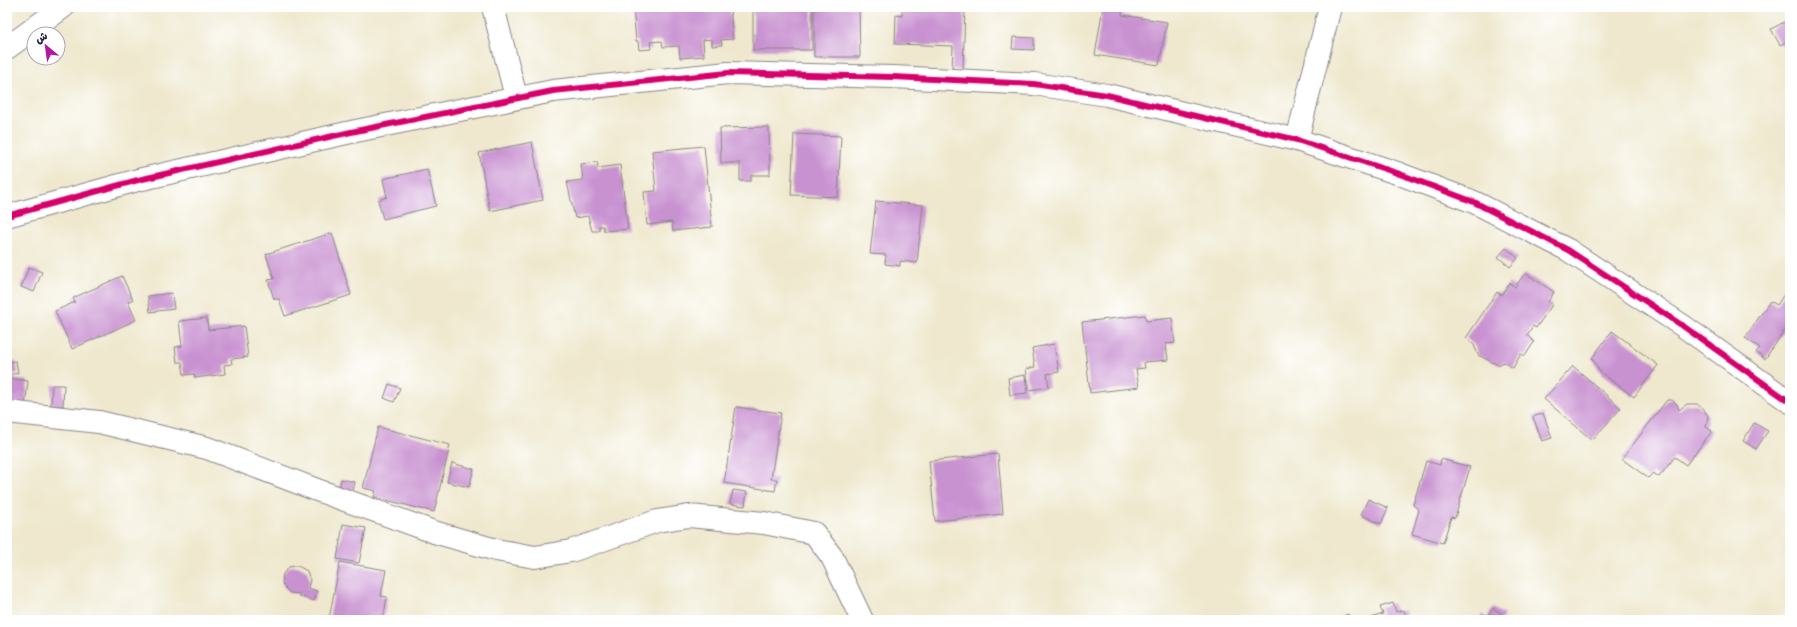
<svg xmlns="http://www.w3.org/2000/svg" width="1797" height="627" font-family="'Architects Daughter','Playpen Sans Arabic',sans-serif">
  <rect width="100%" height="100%" fill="#fff"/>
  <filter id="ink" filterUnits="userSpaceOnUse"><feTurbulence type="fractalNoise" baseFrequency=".025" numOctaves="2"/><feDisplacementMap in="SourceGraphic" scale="8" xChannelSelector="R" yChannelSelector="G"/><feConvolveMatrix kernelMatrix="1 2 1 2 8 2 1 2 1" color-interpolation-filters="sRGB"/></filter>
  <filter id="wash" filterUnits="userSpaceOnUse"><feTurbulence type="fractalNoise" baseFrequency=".012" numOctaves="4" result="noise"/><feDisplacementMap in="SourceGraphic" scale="16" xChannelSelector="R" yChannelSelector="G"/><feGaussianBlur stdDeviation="0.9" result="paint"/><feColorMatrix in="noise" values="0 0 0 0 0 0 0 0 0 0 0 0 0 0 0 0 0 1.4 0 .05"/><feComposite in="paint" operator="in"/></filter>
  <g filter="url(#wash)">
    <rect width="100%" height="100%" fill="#efe8ce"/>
    <g id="blocks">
      <!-- building -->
      <g fill="#c891d0">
        <polygon points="633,7 730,7 733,39 721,40 722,45 712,46 712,39 703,40 704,56 680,58 679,46 663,47 662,41 650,42 651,49 639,50 638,41 636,41"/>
        <rect x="753" y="7" width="59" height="43"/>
        <polygon points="814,7 859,7 860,57 814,57"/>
        <polygon points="902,7 965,7 963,70 952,69 953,46 895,44 896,15 902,16"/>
        <polygon points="1103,7 1122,9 1122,15 1167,22 1159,65 1095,55"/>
        <polygon points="1790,19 1790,40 1780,45 1771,29"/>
        <polygon points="1013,37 1034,38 1034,50 1012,49"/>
        <polygon points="769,127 770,175 751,175 751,181 740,181 740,163 721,163 720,128"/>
        <polygon points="794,134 841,136 838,197 791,195"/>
        <polygon points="532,142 543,200 490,211 479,153"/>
        <polygon points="704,146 712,227 673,231 672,222 647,225 644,192 656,191 652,151"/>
        <polygon points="597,162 598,168 620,165 628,229 604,231 603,226 599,226 599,231 592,231 588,216 575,218 567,182 583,180 581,164"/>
        <polygon points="427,169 436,206 383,219 378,200 387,197 383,179"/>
        <polygon points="876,201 923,205 917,263 900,261 900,266 885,264 886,255 870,254"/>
        <polygon points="332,233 351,295 285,316 279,299 274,299 268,280 274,279 266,254"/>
        <polygon points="1506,248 1518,258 1510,267 1498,257"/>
        <polygon points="29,267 42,272 34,292 21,287"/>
        <polygon points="1525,273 1554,292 1548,302 1552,305 1536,328 1533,326 1527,335 1534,342 1525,356 1521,354 1513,368 1504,362 1498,365 1478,355 1474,345 1466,338 1497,292 1502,295 1509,283 1515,287"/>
        <polygon points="122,276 133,300 128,302 136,320 72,349 55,311 75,302 73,298"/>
        <polygon points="1790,285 1790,325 1789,324 1765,359 1756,352 1760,348 1745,338 1770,301 1777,305"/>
        <polygon points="172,293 174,309 150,312 148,296"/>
        <polygon points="1145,315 1146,321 1172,318 1175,343 1166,344 1168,360 1144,362 1145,368 1136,369 1139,387 1090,393 1082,322"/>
        <polygon points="207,318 208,330 244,326 248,357 231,359 232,364 224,365 225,374 195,378 194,374 184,375 182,362 177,362 175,347 182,346 179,321"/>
        <polygon points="1612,331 1658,365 1634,397 1600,372 1592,358"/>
        <polygon points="1054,344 1059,372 1047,374 1049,387 1029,390 1026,369 1035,367 1032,348"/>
        <polygon points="16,361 18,373 7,375 7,362"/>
        <polygon points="1573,366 1621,408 1592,440 1544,399"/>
        <polygon points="1025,375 1027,393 1010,395 1008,378"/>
        <polygon points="7,378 28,381 25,408 7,405"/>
        <polygon points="389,384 400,388 394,402 384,398"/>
        <polygon points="52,385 64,385 63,406 51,406"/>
        <polygon points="1667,400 1672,400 1677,404 1679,410 1687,404 1697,404 1703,409 1708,416 1706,427 1712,431 1686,465 1675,457 1659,477 1653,473 1648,478 1622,459"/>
        <polygon points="736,407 781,413 771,479 777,479 775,491 724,483"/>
        <polygon points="1543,413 1552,438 1542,441 1533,417"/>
        <polygon points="1754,423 1768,431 1756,449 1743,441"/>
        <polygon points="378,427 450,445 434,512 374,497 376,491 363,488"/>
        <polygon points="998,454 1003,514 935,521 929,461"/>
        <polygon points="1441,459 1470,467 1455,518 1451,517 1443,543 1412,534 1419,510 1413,505 1426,461 1440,465"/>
        <polygon points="452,463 474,469 469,487 447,482"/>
        <polygon points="341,479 355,482 351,498 338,495"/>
        <polygon points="733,490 747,492 745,506 730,504"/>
        <polygon points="1368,499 1388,508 1381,524 1361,515"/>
        <polygon points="343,524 366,528 359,563 337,559"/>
        <polygon points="340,562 386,570 381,596 387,597 383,620 329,619"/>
        <polygon points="294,566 298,566 307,571 310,580 308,588 317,591 314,601 299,596 300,594 290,593 284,587 282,583 283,574 289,567"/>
        <polygon points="1393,603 1396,612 1404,610 1407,620 1365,620 1383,614 1380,607"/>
        <polygon points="1493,608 1504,615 1501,620 1479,620 1482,614 1487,618"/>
        <polygon points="1348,614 1350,620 1335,620 1335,619"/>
      </g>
    </g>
  </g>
  <g filter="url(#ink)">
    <use href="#blocks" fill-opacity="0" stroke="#888584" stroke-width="1"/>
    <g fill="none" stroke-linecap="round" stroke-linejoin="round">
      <defs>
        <g id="street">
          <polyline points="493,7 516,97"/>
          <polyline points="7,48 63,7"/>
          <polyline points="1297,140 1330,7"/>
          <polyline points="7,216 138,180 351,132 553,91 728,73 893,77 1034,84 1107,95 1297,140 1397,173 1474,202 1568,250 1683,326 1790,402"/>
          <polyline points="7,412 99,422 207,448 317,490 434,532 496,550 535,557 571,551 657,521 689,516 764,523 814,533 832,557 862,620"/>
        </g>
      </defs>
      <!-- street casing -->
      <use href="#street" stroke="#888584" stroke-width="24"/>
      <!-- street -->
      <use href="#street" stroke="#fff" stroke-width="22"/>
      <defs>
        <polyline id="cycleway" points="7,216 138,180 351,132 553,91 728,73 893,77 1034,84 1107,95 1297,140 1397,173 1474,202 1568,250 1683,326 1790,402"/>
      </defs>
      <!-- cycleway casing -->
      <use href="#cycleway" stroke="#fff" stroke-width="8"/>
      <!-- cycleway -->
      <use href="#cycleway" stroke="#d6006c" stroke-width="6"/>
    </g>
  </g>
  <!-- margin -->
  <rect width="1797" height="627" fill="none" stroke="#fff" stroke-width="24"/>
  <!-- north arrow -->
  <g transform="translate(46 46) rotate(331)"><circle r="19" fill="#ffffff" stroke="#a7a7b1"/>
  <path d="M0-3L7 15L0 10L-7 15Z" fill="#b5179e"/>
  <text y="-6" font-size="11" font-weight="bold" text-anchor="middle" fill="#22223b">ش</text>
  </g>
</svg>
